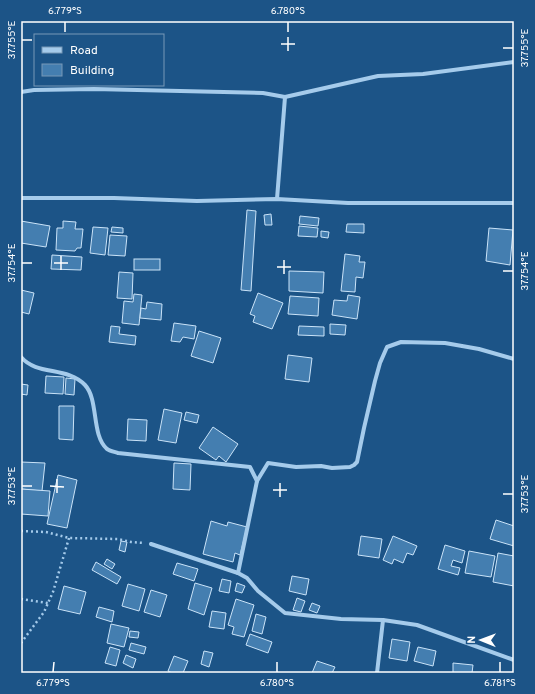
<svg xmlns="http://www.w3.org/2000/svg" width="535" height="694" font-family="Overpass,sans-serif">
  <rect width="100%" height="100%" fill="#1c5487"/>
  <!-- building -->
  <g fill="#447eb0" stroke="#cae3f8">
    <polygon points="247,210 256,211 251,291 241,290"/>
    <polygon points="271,214 272,225 265,225 264,215"/>
    <polygon points="300,216 319,218 318,226 299,224"/>
    <polygon points="21,221 50,226 46,247 21,243"/>
    <polygon points="63,221 76,222 75,229 83,229 81,248 77,248 75,251 56,250 57,228 63,228"/>
    <polygon points="347,224 364,224 364,233 346,232"/>
    <polygon points="299,226 318,228 317,237 298,236"/>
    <polygon points="93,227 108,228 105,255 90,253"/>
    <polygon points="112,227 123,228 123,233 111,232"/>
    <polygon points="489,228 513,230 510,265 486,261"/>
    <polygon points="321,231 329,232 328,238 321,237"/>
    <polygon points="110,235 127,236 125,256 108,255"/>
    <polygon points="345,254 360,256 359,262 365,262 363,278 356,277 355,292 341,291"/>
    <polygon points="52,255 82,257 81,270 51,269"/>
    <rect x="134" y="259" width="26" height="11"/>
    <polygon points="289,271 324,272 323,293 289,291"/>
    <polygon points="119,272 133,273 132,299 117,298"/>
    <polygon points="21,290 34,293 29,314 21,312"/>
    <polygon points="258,293 283,303 272,329 253,322 255,316 250,314"/>
    <polygon points="134,294 142,295 139,325 122,323 124,301 133,302"/>
    <polygon points="348,295 360,297 357,319 332,315 334,300 347,301"/>
    <polygon points="290,296 319,298 318,316 288,314"/>
    <polygon points="147,302 162,304 161,320 140,318 141,308 146,309"/>
    <polygon points="174,323 196,326 194,339 183,337 180,342 171,341"/>
    <polygon points="330,324 346,325 345,335 330,334"/>
    <polygon points="111,326 120,327 119,334 136,336 135,345 109,342"/>
    <polygon points="299,326 324,327 324,336 298,335"/>
    <polygon points="199,331 221,338 213,363 191,356"/>
    <polygon points="288,355 312,358 309,382 285,379"/>
    <polygon points="46,376 64,377 63,394 45,393"/>
    <polygon points="66,378 75,379 74,395 65,394"/>
    <polygon points="21,384 28,385 27,395 21,394"/>
    <polygon points="59,406 74,406 73,440 59,439"/>
    <polygon points="164,409 182,413 176,443 158,440"/>
    <polygon points="186,412 199,415 197,423 184,420"/>
    <polygon points="128,419 147,420 146,441 127,440"/>
    <polygon points="213,427 238,444 226,462 219,456 216,460 199,448"/>
    <polygon points="21,462 45,463 42,491 21,489"/>
    <polygon points="174,463 191,464 190,490 173,489"/>
    <polygon points="58,475 77,480 67,528 47,524"/>
    <polygon points="21,489 50,491 48,516 21,514"/>
    <polygon points="496,520 514,526 514,546 490,539"/>
    <polygon points="211,521 227,526 228,522 247,527 240,555 235,553 233,562 203,554"/>
    <polygon points="361,536 382,539 379,558 358,555"/>
    <polygon points="393,536 417,546 413,555 407,553 403,563 394,559 392,564 383,560"/>
    <polygon points="121,541 127,542 125,552 119,550"/>
    <polygon points="445,545 465,551 462,563 453,560 451,566 460,568 458,575 438,569"/>
    <polygon points="469,551 495,556 491,577 465,573"/>
    <polygon points="498,553 514,556 514,586 493,582"/>
    <polygon points="107,559 115,564 112,569 104,564"/>
    <polygon points="96,562 121,577 117,584 92,570"/>
    <polygon points="177,563 198,569 194,581 173,574"/>
    <polygon points="292,576 309,579 306,595 289,591"/>
    <polygon points="222,579 231,581 229,593 219,591"/>
    <polygon points="195,583 212,588 204,615 188,609"/>
    <polygon points="237,583 245,586 242,593 235,591"/>
    <polygon points="128,584 145,589 139,611 122,606"/>
    <polygon points="64,586 86,592 80,614 58,609"/>
    <polygon points="151,590 167,595 160,617 144,612"/>
    <polygon points="297,598 305,601 301,612 293,610"/>
    <polygon points="236,599 254,605 244,637 232,634 234,627 228,625"/>
    <polygon points="312,603 320,606 317,613 309,610"/>
    <polygon points="99,607 114,611 112,622 96,617"/>
    <polygon points="212,611 226,613 224,629 209,627"/>
    <polygon points="256,614 266,617 262,634 252,631"/>
    <polygon points="111,624 129,628 124,647 107,643"/>
    <polygon points="130,631 139,632 138,638 129,637"/>
    <polygon points="250,634 272,642 268,653 246,645"/>
    <polygon points="392,639 410,642 407,661 389,658"/>
    <polygon points="131,643 146,647 144,654 129,650"/>
    <polygon points="110,647 120,650 116,666 105,663"/>
    <polygon points="418,647 436,651 433,666 414,661"/>
    <polygon points="204,651 213,653 209,667 201,664"/>
    <polygon points="126,655 136,659 133,668 123,663"/>
    <polygon points="174,656 188,661 183,673 172,673 168,671"/>
    <polygon points="317,661 335,667 332,673 312,673"/>
    <polygon points="453,663 473,665 472,673 453,673"/>
  </g>
  <g fill="none" stroke-linecap="round" stroke-linejoin="round">
    <!-- path -->
    <g stroke="#a5cbeb" stroke-width="2.5" stroke-dasharray="2 3" stroke-linecap="butt">
      <polyline points="21,531 46,532 69,538 118,539 131,542 144,543"/>
      <polyline points="21,599 48,603"/>
      <polyline points="21,643 44,612 53,592 69,538"/>
    </g>
    <!-- minor -->
    <g stroke="#a5cbeb" stroke-width="4">
      <polyline points="21,92 34,90 94,89 263,93 285,97 378,76 423,74 514,62"/>
      <polyline points="21,198 114,198 197,201 277,199 348,203 514,203"/>
      <polyline points="277,199 285,97"/>
      <path d="M 21,357 C 37,376 67,366 85,385 C 99,400 91,435 107,449 C 110,451 115,452 118,453 L 250,467 L 257,481"/>
      <polyline points="151,544 238,573 247,578 258,591 285,613 341,619 383,620 417,625 514,660"/>
      <polyline points="238,573 257,481 268,463 296,467 321,466 332,468 350,467 354,465 357,462 364,428 375,381 380,363 387,347 401,342 445,343 479,349 514,359"/>
      <polyline points="377,673 383,620"/>
    </g>
  </g>
  <!-- ticks -->
  <path fill="none" stroke="#fff" stroke-width="1.5" d="M 65,32 L 65,22M 288,32 L 288,22M 22,40 L 32,40M 281,44 L 295,44M 503,48 L 513,48M 288,51 L 288,37M 22,263 L 32,263M 54,263 L 68,263M 277,267 L 291,267M 61,270 L 61,256M 503,271 L 513,271M 284,274 L 284,260M 22,486 L 32,486M 50,486 L 64,487M 273,490 L 287,490M 57,493 L 57,479M 503,494 L 513,494M 280,497 L 280,483M 53,672 L 54,662M 277,672 L 277,662M 500,672 L 500,662"/>
  <!-- border -->
  <rect width="535" height="694" fill="none" stroke="#1c5487" stroke-width="44"/>
  <!-- legend -->
  <rect x="34" y="34" width="130" height="52" fill="#1c5487" stroke="#7798b7"/>
  <rect x="42" y="47" width="20" height="6" fill="#a5cbeb" stroke="#7798b7"/>
  <text x="70" y="54" font-size="12" fill="#ffffff">Road</text>
  <rect x="42" y="64" width="20" height="12" fill="#447eb0" stroke="#7798b7"/>
  <text x="70" y="74" font-size="12" fill="#ffffff">Building</text>
  <!-- north arrow -->
  <g transform="translate(481 640) rotate(271)" stroke="#1c5487" stroke-width="3" paint-order="stroke">
  <path d="M0-3L7 15L0 10L-7 15Z" fill="#ffffff"/>
  <text y="-6" font-size="11" font-weight="bold" text-anchor="middle" fill="#ffffff">N</text>
  </g>
  <rect x="22" y="22" width="491" height="650" fill="none" stroke="#fff" stroke-width="1.5"/>
  <g font-size="10" text-anchor="middle" fill="#fff">
    <text x="65" y="14">6.779°S</text>
    <text x="288" y="14">6.780°S</text>
    <text transform="translate(11 40) rotate(-90)" y="4">37.755°E</text>
    <text transform="translate(524 48) rotate(-90)" y="4">37.755°E</text>
    <text transform="translate(11 263) rotate(-90)" y="4">37.754°E</text>
    <text transform="translate(524 271) rotate(-90)" y="4">37.754°E</text>
    <text transform="translate(11 486) rotate(-90)" y="4">37.753°E</text>
    <text transform="translate(524 494) rotate(-90)" y="4">37.753°E</text>
    <text x="53" y="686">6.779°S</text>
    <text x="277" y="686">6.780°S</text>
    <text x="500" y="686">6.781°S</text>
  </g>
</svg>
